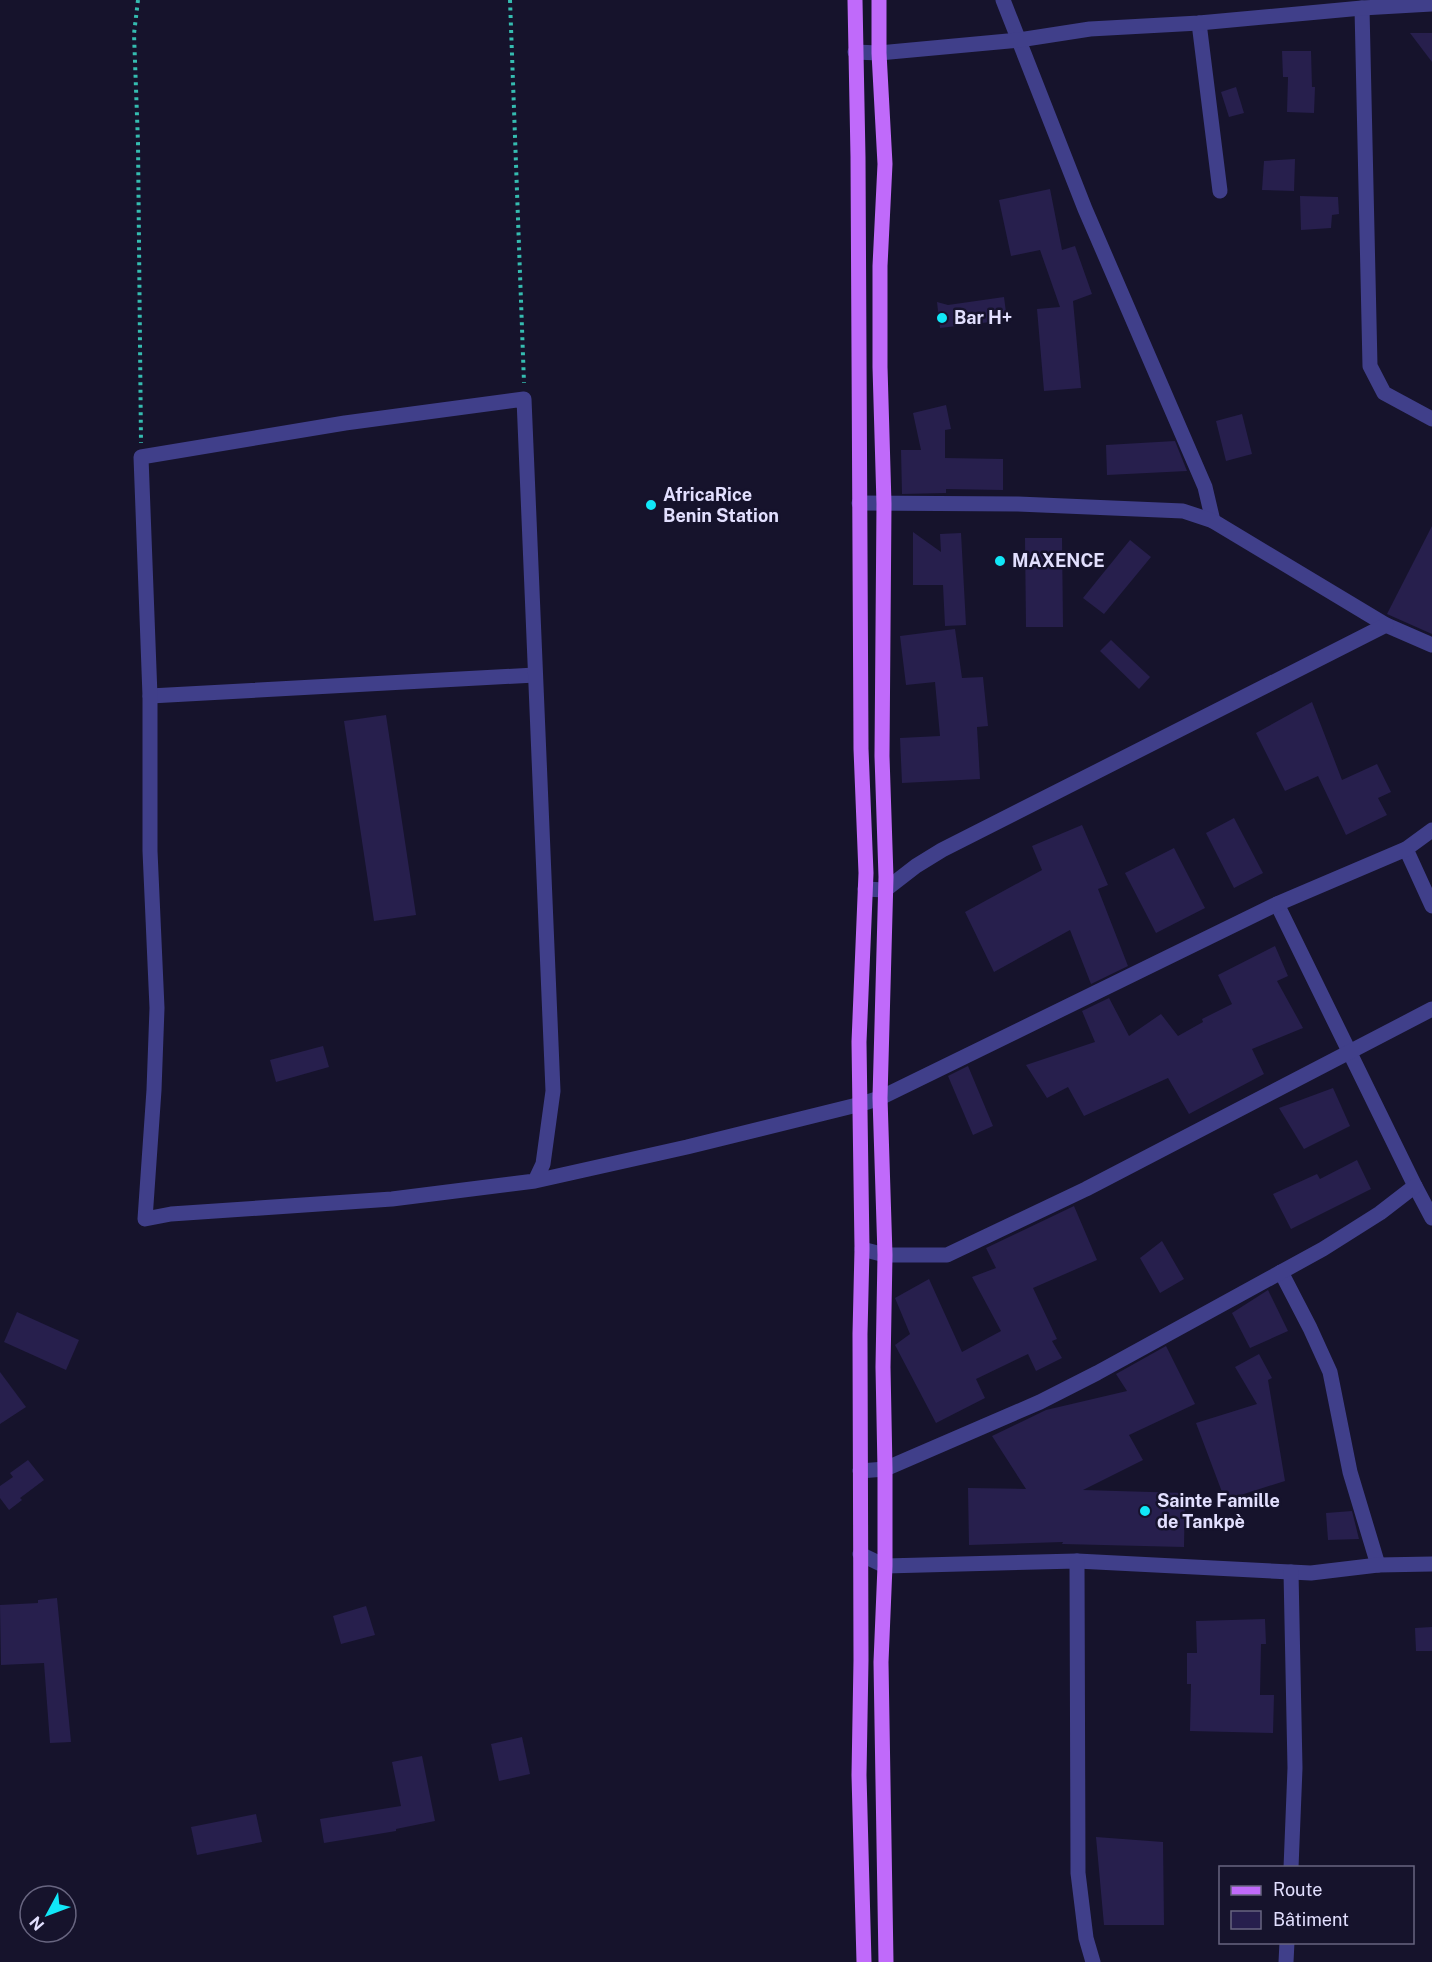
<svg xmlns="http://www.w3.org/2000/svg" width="1432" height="1962" font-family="'Public Sans',sans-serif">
  <rect width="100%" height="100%" fill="#16132c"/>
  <!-- building -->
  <g fill="#271f4d">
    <polygon points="1410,33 1432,33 1432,62"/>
    <polygon points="1282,51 1311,51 1312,87 1315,87 1314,113 1287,112 1288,77 1283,77"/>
    <polygon points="1236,87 1244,113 1229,117 1221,92"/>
    <polygon points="1295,159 1294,191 1262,190 1264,161"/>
    <polygon points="1050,189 1062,250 1075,246 1092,294 1073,301 1081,388 1044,391 1037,309 1060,307 1040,250 1011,256 999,200"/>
    <polygon points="1300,196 1338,197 1339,214 1332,215 1331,228 1301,230"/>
    <polygon points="1004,297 1007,320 940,328 937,302 948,305"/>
    <polygon points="946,405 951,429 945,430 945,458 1003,459 1003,490 946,489 946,493 902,494 901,450 921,450 913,413"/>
    <polygon points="1242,414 1252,454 1226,461 1216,421"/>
    <polygon points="1175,441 1187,471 1107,475 1106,445"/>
    <polygon points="1432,526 1432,634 1387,614"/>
    <polygon points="913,532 941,552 940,534 961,533 966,625 945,626 943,585 913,585"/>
    <polygon points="1025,538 1062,538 1063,627 1026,627"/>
    <polygon points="1130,540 1151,557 1104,614 1083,598"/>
    <polygon points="955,629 962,678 983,677 988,726 977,727 980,779 902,783 900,738 940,736 935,682 906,685 900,636"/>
    <polygon points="1111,640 1150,677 1139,689 1100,651"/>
    <polygon points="1312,702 1342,780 1377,764 1391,792 1378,798 1387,815 1346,835 1318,776 1285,791 1256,733"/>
    <polygon points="386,715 416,915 374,921 344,721"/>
    <polygon points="1234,818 1263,873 1234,888 1206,833"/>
    <polygon points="1082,825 1108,885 1098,889 1128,966 1091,984 1070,930 994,972 965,912 1042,870 1032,846"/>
    <polygon points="1174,848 1205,908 1156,933 1125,873"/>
    <polygon points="1275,946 1288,976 1277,981 1303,1028 1252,1049 1264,1074 1189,1114 1168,1078 1084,1116 1068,1087 1047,1098 1026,1065 1095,1042 1082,1011 1109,998 1129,1036 1161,1014 1178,1036 1203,1022 1202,1019 1232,1004 1218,975"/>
    <polygon points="323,1046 329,1067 276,1082 270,1060"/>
    <polygon points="968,1066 993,1126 973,1135 948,1076"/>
    <polygon points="1333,1088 1350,1126 1304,1149 1279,1108"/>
    <polygon points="1357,1160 1371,1189 1291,1229 1273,1194 1317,1174 1320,1179"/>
    <polygon points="1074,1206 1097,1260 1033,1288 1057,1339 1052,1341 1062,1358 1036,1371 1028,1354 976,1379 985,1398 936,1423 895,1345 910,1334 895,1298 929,1279 962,1352 1001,1331 972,1277 996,1268 986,1248"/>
    <polygon points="1162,1241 1184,1279 1160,1293 1140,1258"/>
    <polygon points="1268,1290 1288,1331 1250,1348 1232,1313"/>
    <polygon points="17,1312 79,1340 66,1370 4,1342"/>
    <polygon points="1166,1346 1195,1404 1129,1435 1143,1460 1083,1490 1185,1493 1184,1547 1062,1544 1063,1542 969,1545 968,1488 1026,1489 992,1436 1046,1410 1127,1391 1116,1374"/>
    <polygon points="1259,1354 1272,1378 1268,1380 1285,1481 1225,1500 1196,1423 1257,1404 1235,1367"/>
    <polygon points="0,1372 26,1407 0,1424"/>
    <polygon points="28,1460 44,1480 20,1498 22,1500 9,1510 0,1498 0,1486 13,1477 10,1473"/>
    <polygon points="1352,1511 1359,1539 1328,1540 1326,1513"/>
    <polygon points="57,1598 71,1742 50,1743 44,1663 1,1665 0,1605 38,1603 38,1600"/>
    <polygon points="366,1606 375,1635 341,1644 333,1616"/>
    <polygon points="1265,1619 1266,1644 1261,1644 1260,1695 1274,1695 1273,1733 1190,1731 1191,1684 1187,1684 1187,1653 1197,1653 1196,1621"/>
    <polygon points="1432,1627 1432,1651 1416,1651 1415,1628"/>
    <polygon points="522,1737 530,1774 499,1781 491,1744"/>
    <polygon points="422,1756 435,1821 396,1829 396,1831 324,1843 320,1819 401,1806 392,1762"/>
    <polygon points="256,1814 262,1842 197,1855 191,1827"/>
    <polygon points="1096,1837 1163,1842 1164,1925 1104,1925"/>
  </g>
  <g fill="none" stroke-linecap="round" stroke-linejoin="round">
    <!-- path -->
    <g stroke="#35bcb0" stroke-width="4" stroke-dasharray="3 4.5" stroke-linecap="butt">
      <polyline points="138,0 134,34 138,143 141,443"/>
      <polyline points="510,0 524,383"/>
    </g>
    <!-- minor -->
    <g stroke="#403f8a" stroke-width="15">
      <polyline points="1003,0 1085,209 1205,487 1213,521"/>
      <polyline points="1362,8 1370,366 1384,393 1432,419"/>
      <polyline points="1199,23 1220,191"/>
      <polyline points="855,52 879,53 1019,40 1090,29 1199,23 1362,8 1432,4"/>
      <polyline points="859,503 1018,504 1183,511 1213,521 1386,625 1432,645"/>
      <polyline points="150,696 535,675"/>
      <polyline points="1406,849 1432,906"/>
      <polyline points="865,889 885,890 916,866 942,850 1386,625"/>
      <polyline points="1277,904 1415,1186 1432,1218"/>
      <polyline points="535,1181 543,1164 553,1091 524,399 345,423 141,457 150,696 150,851 157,1008 154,1090 145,1219 171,1214 392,1199 535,1181 687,1147 861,1104 880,1098 1277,904 1406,849 1432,830"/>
      <polyline points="862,1249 885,1255 947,1255 1086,1189 1432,1009"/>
      <polyline points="1281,1272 1310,1328 1330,1372 1350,1472 1378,1565"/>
      <polyline points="860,1471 885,1469 1040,1402 1097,1373 1323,1249 1380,1213 1415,1186"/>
      <polyline points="860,1554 885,1566 1077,1561 1311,1573 1378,1565 1432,1564"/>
      <polyline points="1077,1561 1078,1873 1086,1938 1093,1962"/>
      <polyline points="1291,1868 1295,1768 1291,1572"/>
      <polyline points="1286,1962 1287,1942"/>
    </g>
    <!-- major -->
    <g stroke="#c06afa" stroke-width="15">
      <polyline points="855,0 858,157 861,749 866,873 859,1042 862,1249 860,1334 861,1660 859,1775 864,1962"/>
      <polyline points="879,0 879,53 885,164 880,266 880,367 884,504 882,756 886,877 880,1098 885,1255 883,1367 885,1469 885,1566 881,1662 886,1962"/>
    </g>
  </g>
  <!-- markers -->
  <g fill="#11e7f8" stroke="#16132c" stroke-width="2">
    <circle cx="942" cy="318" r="6"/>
    <circle cx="651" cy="505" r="6"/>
    <circle cx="1000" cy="561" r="6"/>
    <circle cx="1145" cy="1511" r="6"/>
  </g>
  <g text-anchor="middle" stroke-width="5" stroke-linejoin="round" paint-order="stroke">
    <!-- poi labels -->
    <g font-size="18" font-weight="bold" fill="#e2dffe" stroke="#16132c" text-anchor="start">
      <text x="954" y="324">Bar H+</text>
      <text x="663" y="501">AfricaRice<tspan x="663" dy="21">Benin Station</tspan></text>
      <text x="1012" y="567">MAXENCE</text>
      <text x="1157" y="1507">Sainte Famille<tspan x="1157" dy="21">de Tankpè</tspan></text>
    </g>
  </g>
  <!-- legend -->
  <rect x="1219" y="1866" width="195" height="78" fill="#16132c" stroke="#686580" stroke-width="1.5"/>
  <rect x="1231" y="1886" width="30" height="9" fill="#c06afa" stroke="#686580" stroke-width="1.5"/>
  <text x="1273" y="1896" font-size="18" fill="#e2dffe">Route</text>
  <rect x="1231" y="1911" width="30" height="18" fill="#271f4d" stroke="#686580" stroke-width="1.5"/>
  <text x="1273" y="1926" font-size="18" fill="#e2dffe">Bâtiment</text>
  <!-- north arrow -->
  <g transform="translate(48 1914) rotate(229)"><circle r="28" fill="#16132c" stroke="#686580" stroke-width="1.5"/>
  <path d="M0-4.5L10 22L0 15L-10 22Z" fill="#11e7f8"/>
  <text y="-9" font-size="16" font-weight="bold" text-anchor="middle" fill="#e2dffe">N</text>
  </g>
</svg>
